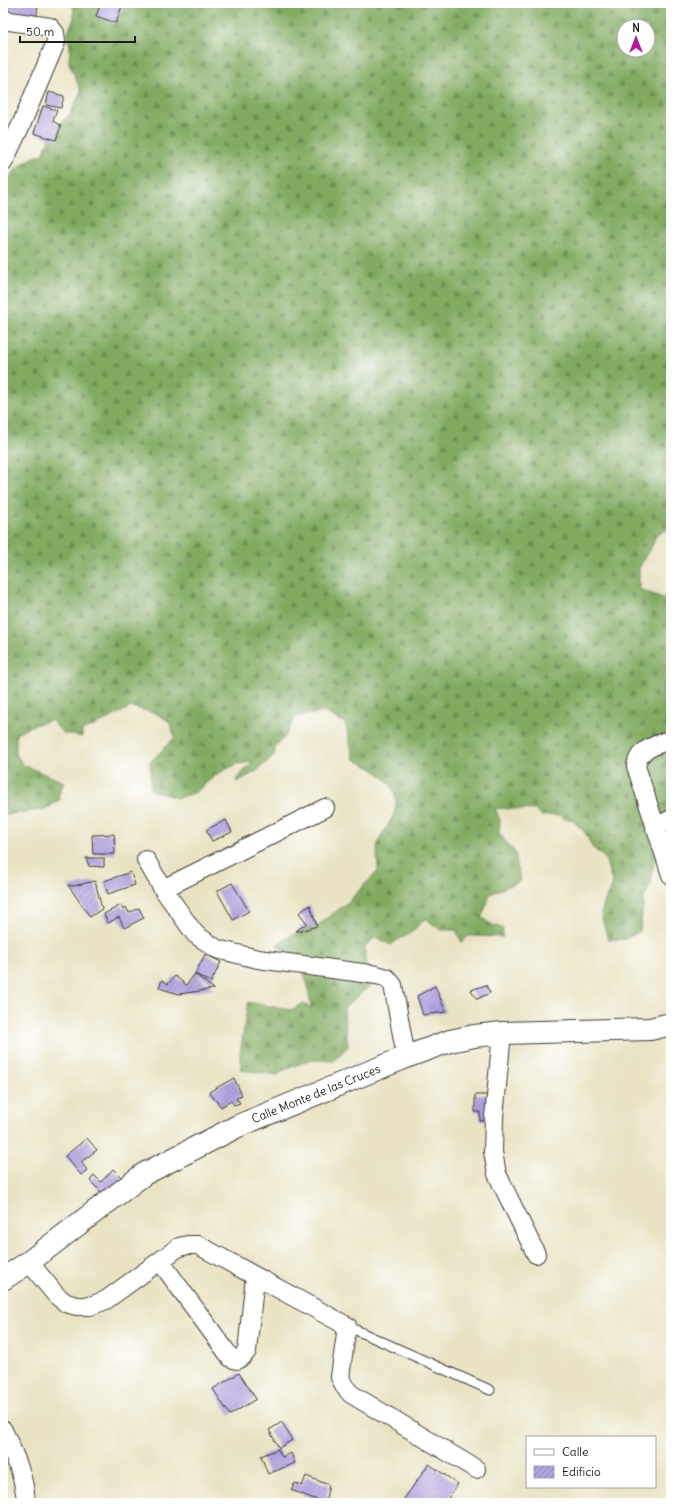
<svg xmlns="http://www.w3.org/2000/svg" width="674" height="1506" font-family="Delius,sans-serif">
  <defs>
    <pattern id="forest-firs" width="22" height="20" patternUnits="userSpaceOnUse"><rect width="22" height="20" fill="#81aa61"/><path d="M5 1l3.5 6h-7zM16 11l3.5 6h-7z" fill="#698a4f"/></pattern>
    <pattern id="building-hatch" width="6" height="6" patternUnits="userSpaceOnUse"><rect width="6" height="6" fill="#b2a2e0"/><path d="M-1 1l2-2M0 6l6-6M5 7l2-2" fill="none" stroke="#9083b5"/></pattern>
  </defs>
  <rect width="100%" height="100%" fill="#fff"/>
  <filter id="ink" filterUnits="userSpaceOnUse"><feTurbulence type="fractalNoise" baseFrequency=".025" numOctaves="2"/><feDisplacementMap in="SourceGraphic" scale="8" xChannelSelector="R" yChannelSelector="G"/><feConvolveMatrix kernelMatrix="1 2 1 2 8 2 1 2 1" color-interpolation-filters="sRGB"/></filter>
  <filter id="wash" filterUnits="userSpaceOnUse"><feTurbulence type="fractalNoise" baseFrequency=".012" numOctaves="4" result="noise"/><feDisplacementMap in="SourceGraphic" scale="16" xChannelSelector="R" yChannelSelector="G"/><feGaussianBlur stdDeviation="0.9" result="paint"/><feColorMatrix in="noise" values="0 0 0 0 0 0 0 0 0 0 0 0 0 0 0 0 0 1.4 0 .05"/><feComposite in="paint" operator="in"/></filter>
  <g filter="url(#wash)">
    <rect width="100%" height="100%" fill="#e9e3c3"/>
    <!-- forest -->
    <path fill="url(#forest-firs)" stroke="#4e633e" fill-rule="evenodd" d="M 76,3 L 89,4 L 90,3 L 671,3 L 671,525 L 668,529 L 656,536 L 650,550 L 647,553 L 639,568 L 639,589 L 671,601 L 671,870 L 662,860 L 654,860 L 651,884 L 644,897 L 640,931 L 625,939 L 608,940 L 601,914 L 606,898 L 613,885 L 605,858 L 592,847 L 586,834 L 572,819 L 564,819 L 560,815 L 541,816 L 535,810 L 495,808 L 500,821 L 499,833 L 515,853 L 520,881 L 490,894 L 481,919 L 485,919 L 489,923 L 503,929 L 503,937 L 468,936 L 462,943 L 456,930 L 441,930 L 426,919 C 419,923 416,928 411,933 C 404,938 398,938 391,945 L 376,937 L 365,946 C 364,963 366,967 374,982 L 344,1008 C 344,1021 347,1033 348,1046 L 334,1061 L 309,1060 L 282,1071 L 278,1075 L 241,1070 L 240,1054 L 248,1002 L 291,1010 L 304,1003 L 311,1009 C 309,989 306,968 290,954 C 286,951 281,949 277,945 L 292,935 L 317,926 L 348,902 L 378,871 C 378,863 376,851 378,843 C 382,832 392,822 395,810 C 402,784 373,768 354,759 L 345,723 L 324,712 L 295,717 L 285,737 L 275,747 L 275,754 L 257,771 L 237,782 L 237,778 L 253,762 L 237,764 L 217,774 L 196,792 L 177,798 L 151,790 L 150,762 L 175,737 L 169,721 L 155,713 L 131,707 L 92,727 L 82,730 L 82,737 L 63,733 L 51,720 L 31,726 L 16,734 L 16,754 L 23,765 L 64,782 L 58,796 L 61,799 L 54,803 L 48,809 L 3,815 L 3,187 C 12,170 24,160 43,154 L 53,130 L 70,114 L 81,91 L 69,63 L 70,44 L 66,37 L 74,18 L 73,4 ZM 624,26 L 648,26 L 648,50 L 624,50 Z"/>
    <g id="blocks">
      <!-- building -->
      <g fill="url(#building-hatch)">
        <polygon points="9,3 38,3 36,25 7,21"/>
        <polygon points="101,3 123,3 116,23 96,16"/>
        <polygon points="49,92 64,96 61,108 46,105"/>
        <polygon points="43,106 57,110 53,121 61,126 56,140 34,133"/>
        <polygon points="226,820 232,832 212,841 206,830"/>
        <polygon points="114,834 115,854 93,854 92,835"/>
        <polygon points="86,858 104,858 104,867 89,866"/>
        <polygon points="131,872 135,885 108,894 104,881"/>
        <polygon points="95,881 102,909 90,917 68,885 73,886"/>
        <polygon points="232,883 249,911 233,920 217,891"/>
        <polygon points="121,905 123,909 126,907 129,913 139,908 144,918 124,928 119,917 108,923 104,914"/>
        <polygon points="310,905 317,926 301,931 296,931 307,923 299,913"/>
        <polygon points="205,954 221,962 211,982 195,974"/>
        <polygon points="195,974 214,989 179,994 159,988 162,980 168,984 175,976 186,985"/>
        <polygon points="486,985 490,993 477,999 471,990"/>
        <polygon points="435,986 446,1012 423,1015 417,996"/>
        <polygon points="234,1078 242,1095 236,1098 240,1103 234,1105 231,1101 221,1107 209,1092"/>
        <polygon points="475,1095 490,1095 490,1121 480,1121 480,1112 475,1112"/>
        <polygon points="87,1138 97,1150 81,1162 87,1170 81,1175 65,1156"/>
        <polygon points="113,1169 123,1179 106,1197 90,1181 94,1175 101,1182"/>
        <polygon points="239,1373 256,1399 230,1415 213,1389"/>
        <polygon points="282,1422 292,1440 279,1448 269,1430"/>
        <polygon points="278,1449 282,1457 291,1453 295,1463 268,1474 261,1456"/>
        <polygon points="429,1464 458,1484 445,1503 401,1503"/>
        <polygon points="306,1476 329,1485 325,1503 291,1490 295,1483 302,1486"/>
        <polygon points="670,1477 671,1477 671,1487 668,1486"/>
      </g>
    </g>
  </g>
  <g filter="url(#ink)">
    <use href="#blocks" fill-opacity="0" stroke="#3b3a35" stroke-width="1"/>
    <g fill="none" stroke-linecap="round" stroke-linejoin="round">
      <defs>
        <polyline id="service" points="347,1326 490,1390"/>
        <g id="minor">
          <polyline points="3,20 50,27 55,33 56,42 21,125 3,163"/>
          <path d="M 671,739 C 657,745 638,749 636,766 L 671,875"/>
          <polyline points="655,828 671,819"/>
          <polyline points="146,860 163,889 195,934 217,949 258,959 377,975 387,978 393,985 406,1057"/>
          <polyline points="163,889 325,808"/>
          <polyline points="502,1033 494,1117 493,1152 497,1174 536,1254"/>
          <polyline points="160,1261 231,1358 237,1360 242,1357 247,1351 255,1277"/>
          <polyline points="29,1262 56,1295 66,1303 77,1306 90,1306 106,1300 179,1247 188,1245 198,1245 347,1326 340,1377 344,1386 351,1394 476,1469"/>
          <path d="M 3,1430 C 14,1454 25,1477 26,1503"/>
        </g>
        <polyline id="tertiary" points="3,1279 29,1262 144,1174 238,1126 406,1057 450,1041 474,1036 502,1033 650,1029 671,1024"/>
      </defs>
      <!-- service casing -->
      <use href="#service" stroke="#3b3a35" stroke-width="11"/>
      <!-- minor casing -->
      <use href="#minor" stroke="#3b3a35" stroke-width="20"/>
      <!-- tertiary casing -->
      <use href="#tertiary" stroke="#3b3a35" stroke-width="24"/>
      <!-- service -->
      <use href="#service" stroke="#fff" stroke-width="9"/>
      <!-- minor -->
      <use href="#minor" stroke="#fff" stroke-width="18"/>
      <!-- tertiary -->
      <use href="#tertiary" stroke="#fff" stroke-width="22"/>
    </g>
  </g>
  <g text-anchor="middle" stroke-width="4" stroke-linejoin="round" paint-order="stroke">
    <!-- street labels -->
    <g font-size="12" fill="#1c1c1c" stroke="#fff">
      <text transform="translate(316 1094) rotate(-22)" y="4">Calle Monte de las Cruces</text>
    </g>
  </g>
  <!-- margin -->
  <rect width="674" height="1506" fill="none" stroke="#fff" stroke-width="16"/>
  <!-- legend -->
  <rect x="526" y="1436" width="130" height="52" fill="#ffffff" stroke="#a4a4a4"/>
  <rect x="534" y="1449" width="20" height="6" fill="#ffffff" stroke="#a4a4a4"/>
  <text x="562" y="1456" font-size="12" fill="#1c1c1c">Calle</text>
  <rect x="534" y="1466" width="20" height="12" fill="url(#building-hatch)" stroke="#a4a4a4"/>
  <text x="562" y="1476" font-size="12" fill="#1c1c1c">Edificio</text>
  <!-- north arrow -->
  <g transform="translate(636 38)"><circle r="19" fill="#ffffff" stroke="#a4a4a4"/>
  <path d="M0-3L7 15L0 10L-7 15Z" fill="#b5179e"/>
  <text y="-6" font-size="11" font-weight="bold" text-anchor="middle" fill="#1c1c1c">N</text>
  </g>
  <!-- scale -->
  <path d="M20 36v6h115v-6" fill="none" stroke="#1c1c1c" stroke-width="2"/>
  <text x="26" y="36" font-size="12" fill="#1c1c1c" stroke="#ffffff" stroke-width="3" paint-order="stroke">50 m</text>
</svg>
